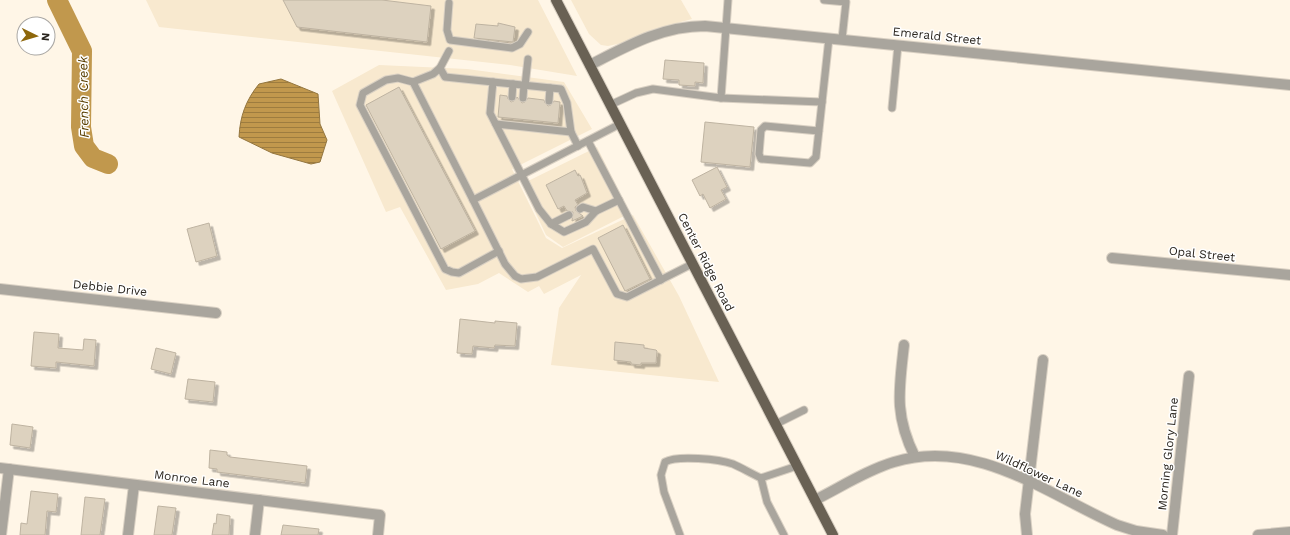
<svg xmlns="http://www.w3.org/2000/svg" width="1290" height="535" font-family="'Work Sans',sans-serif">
  <defs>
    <pattern id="water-rules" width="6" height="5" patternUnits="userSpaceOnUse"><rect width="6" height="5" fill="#c1984d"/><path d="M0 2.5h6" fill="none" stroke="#9d7c3f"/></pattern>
    <filter id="shadow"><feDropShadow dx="3.5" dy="3.5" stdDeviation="0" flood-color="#0004"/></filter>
  </defs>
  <rect width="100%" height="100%" fill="#fff6e7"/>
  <!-- built -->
  <g fill="#f8e9cf">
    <polygon points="146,0 538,0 577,76 510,65 159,27"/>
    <polygon points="571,0 681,0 692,19 651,30 622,43 608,46 601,45 589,34"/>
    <polygon points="379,65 467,69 564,82 592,129 512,169 546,238 562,248 633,215 679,296 719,382 551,365 559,308 581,275 544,294 539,286 528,292 499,273 478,284 446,290 400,207 386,212 332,91"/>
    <polygon points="597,147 630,213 563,247 546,235 522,184"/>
  </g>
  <!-- water -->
  <path fill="url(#water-rules)" stroke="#94763f" d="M 281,79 L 318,94 L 320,124 L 327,140 L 320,162 L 311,164 L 272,153 L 239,137 C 240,116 246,100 259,84 Z"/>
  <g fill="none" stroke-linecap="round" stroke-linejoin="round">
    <!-- river -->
    <polyline stroke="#c1984d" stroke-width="20" points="57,0 82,51 81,127 84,146 93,158 108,164"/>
  </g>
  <!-- building -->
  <g fill="#ddd2bf" stroke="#beb3a1" filter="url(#shadow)">
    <polygon points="283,0 382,0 431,6 427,42 297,27"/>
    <polygon points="498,23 515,27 513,42 474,38 476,24 498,26"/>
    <polygon points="665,60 704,63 703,83 695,82 695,86 679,85 679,80 663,79"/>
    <polygon points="399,87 475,231 441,249 366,105"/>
    <polygon points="500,95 507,96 508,99 511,102 514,101 517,97 522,103 525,102 528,98 544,100 545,103 548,106 551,105 554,101 560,102 558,123 498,117"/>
    <polygon points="705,122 754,127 750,167 701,162"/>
    <polygon points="717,167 727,187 721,190 726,199 710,208 703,194 700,196 692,180"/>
    <polygon points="575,170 578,176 580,175 581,177 587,193 575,200 578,205 575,207 576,211 583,216 572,221 573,212 567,211 564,206 558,209 546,185"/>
    <polygon points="209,223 217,256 196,262 187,229"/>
    <polygon points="623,225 650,279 625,291 598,238"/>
    <polygon points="460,319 495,323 495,321 517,323 515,346 495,345 494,348 473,346 472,354 457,353"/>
    <polygon points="34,332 59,334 58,348 83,350 84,339 96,340 94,366 56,362 56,368 31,366"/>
    <polygon points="615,342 644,345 644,348 656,350 657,351 656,363 641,363 641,365 631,364 631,362 614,360"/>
    <polygon points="156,348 176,353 171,374 151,369"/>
    <polygon points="188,379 215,382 213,402 185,399"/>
    <polygon points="12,424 33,427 30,448 10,445"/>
    <polygon points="210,450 227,452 227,455 230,457 307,466 305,483 217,472 217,469 209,468"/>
    <polygon points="31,491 58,494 56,512 47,511 45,535 20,535 21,523 27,524"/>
    <polygon points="85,497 105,499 100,535 81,535"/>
    <polygon points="158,506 176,508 172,535 154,535"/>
    <polygon points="217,514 230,516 229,535 212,535 214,523 216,524"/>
    <polygon points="283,525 319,529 318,535 281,535"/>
  </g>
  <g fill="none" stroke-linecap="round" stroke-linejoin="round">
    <defs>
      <g id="lane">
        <polyline points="824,0 846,2 842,39"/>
        <polyline points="449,3 447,30 450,40 512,48 520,44 528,32"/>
        <polyline points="440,68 449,51"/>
        <polyline points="413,82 433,74 440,68 445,77 493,82 490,113 539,209 551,224 564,232 586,222 596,211 619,200"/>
        <polyline points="493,82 561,89 567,103 571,132 496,124"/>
        <polyline points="525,86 528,59"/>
        <polyline points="512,97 513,84"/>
        <polyline points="523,98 524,85"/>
        <polyline points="721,98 728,0"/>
        <polyline points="549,101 550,88"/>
        <polyline points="610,105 636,93 653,89 721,98 822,102"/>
        <polyline points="892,108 898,45"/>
        <polyline points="620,124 473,200 505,264 515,276 521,279 537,277 593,249 617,294 627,297 692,264"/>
        <polyline points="819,131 765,126 761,130 759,154 761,159 810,163 816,157 829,38"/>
        <polyline points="571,132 578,146"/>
        <polyline points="588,141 661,280"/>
        <polyline points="473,200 413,82 398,78 386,80 363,93 360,105 445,269 452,272 459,273 499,251"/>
        <polyline points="580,209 583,207 596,211"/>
        <polyline points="551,224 569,215"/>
        <polyline points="776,424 804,410"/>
        <path d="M 680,535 L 664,492 L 661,475 L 665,462 C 677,455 719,459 733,464 C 742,468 752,474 761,478"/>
        <polyline points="784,535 767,502 761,478 797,466"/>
      </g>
      <g id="street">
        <path d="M 590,65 C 627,46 662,26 705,26 L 1290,85"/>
        <polyline points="1112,258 1290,275"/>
        <polyline points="0,289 216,313"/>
        <path d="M 904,345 C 899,390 894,415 915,457"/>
        <polyline points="0,468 380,515 378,535"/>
        <path d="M 815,500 C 841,487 867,470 894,462 C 975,437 1047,494 1117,525 L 1136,531 L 1163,535"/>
        <polyline points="1,535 9,469"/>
        <polyline points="128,535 134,485"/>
        <polyline points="255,535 259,500"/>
        <polyline points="1027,535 1025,514 1043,360"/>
        <polyline points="1172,535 1189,376"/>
        <polyline points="1258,535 1290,532"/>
      </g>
      <polyline id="primary" points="556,0 833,535"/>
    </defs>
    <!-- lane casing -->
    <use href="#lane" stroke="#d9d0c3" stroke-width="9"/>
    <!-- street casing -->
    <use href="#street" stroke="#d9d0c3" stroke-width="12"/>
    <!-- primary casing -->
    <use href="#primary" stroke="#d9d0c3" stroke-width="12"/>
    <!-- lane -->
    <use href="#lane" stroke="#a9a59d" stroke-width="7"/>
    <!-- street -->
    <use href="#street" stroke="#a9a59d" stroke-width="10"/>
    <!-- primary -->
    <use href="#primary" stroke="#696154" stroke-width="10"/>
  </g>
  <g text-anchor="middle" stroke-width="3" stroke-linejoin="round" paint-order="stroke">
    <!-- street labels -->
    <g font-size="12" fill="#2a251e" stroke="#fff">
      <text transform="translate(937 36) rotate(6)" y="4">Emerald Street</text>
      <text transform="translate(1202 254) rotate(6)" y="4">Opal Street</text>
      <text transform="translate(706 262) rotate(63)" y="4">Center Ridge Road</text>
      <text transform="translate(110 288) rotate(6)" y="4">Debbie Drive</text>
      <text transform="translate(1168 454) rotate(-84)" y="4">Morning Glory Lane</text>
      <text transform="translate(1039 474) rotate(25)" y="4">Wildflower Lane</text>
      <text transform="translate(192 479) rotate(7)" y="4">Monroe Lane</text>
    </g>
    <!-- water labels -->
    <g font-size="13" font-style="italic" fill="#593e00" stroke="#fff">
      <text transform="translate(83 97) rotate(-91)" y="5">French Creek</text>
    </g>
  </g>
  <!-- north arrow -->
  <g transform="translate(36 36) rotate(95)"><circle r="19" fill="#ffffff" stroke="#aaa8a5"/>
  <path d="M0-3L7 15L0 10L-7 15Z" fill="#8e670b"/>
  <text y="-6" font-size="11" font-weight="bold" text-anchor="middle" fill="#2a251e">N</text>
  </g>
</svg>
